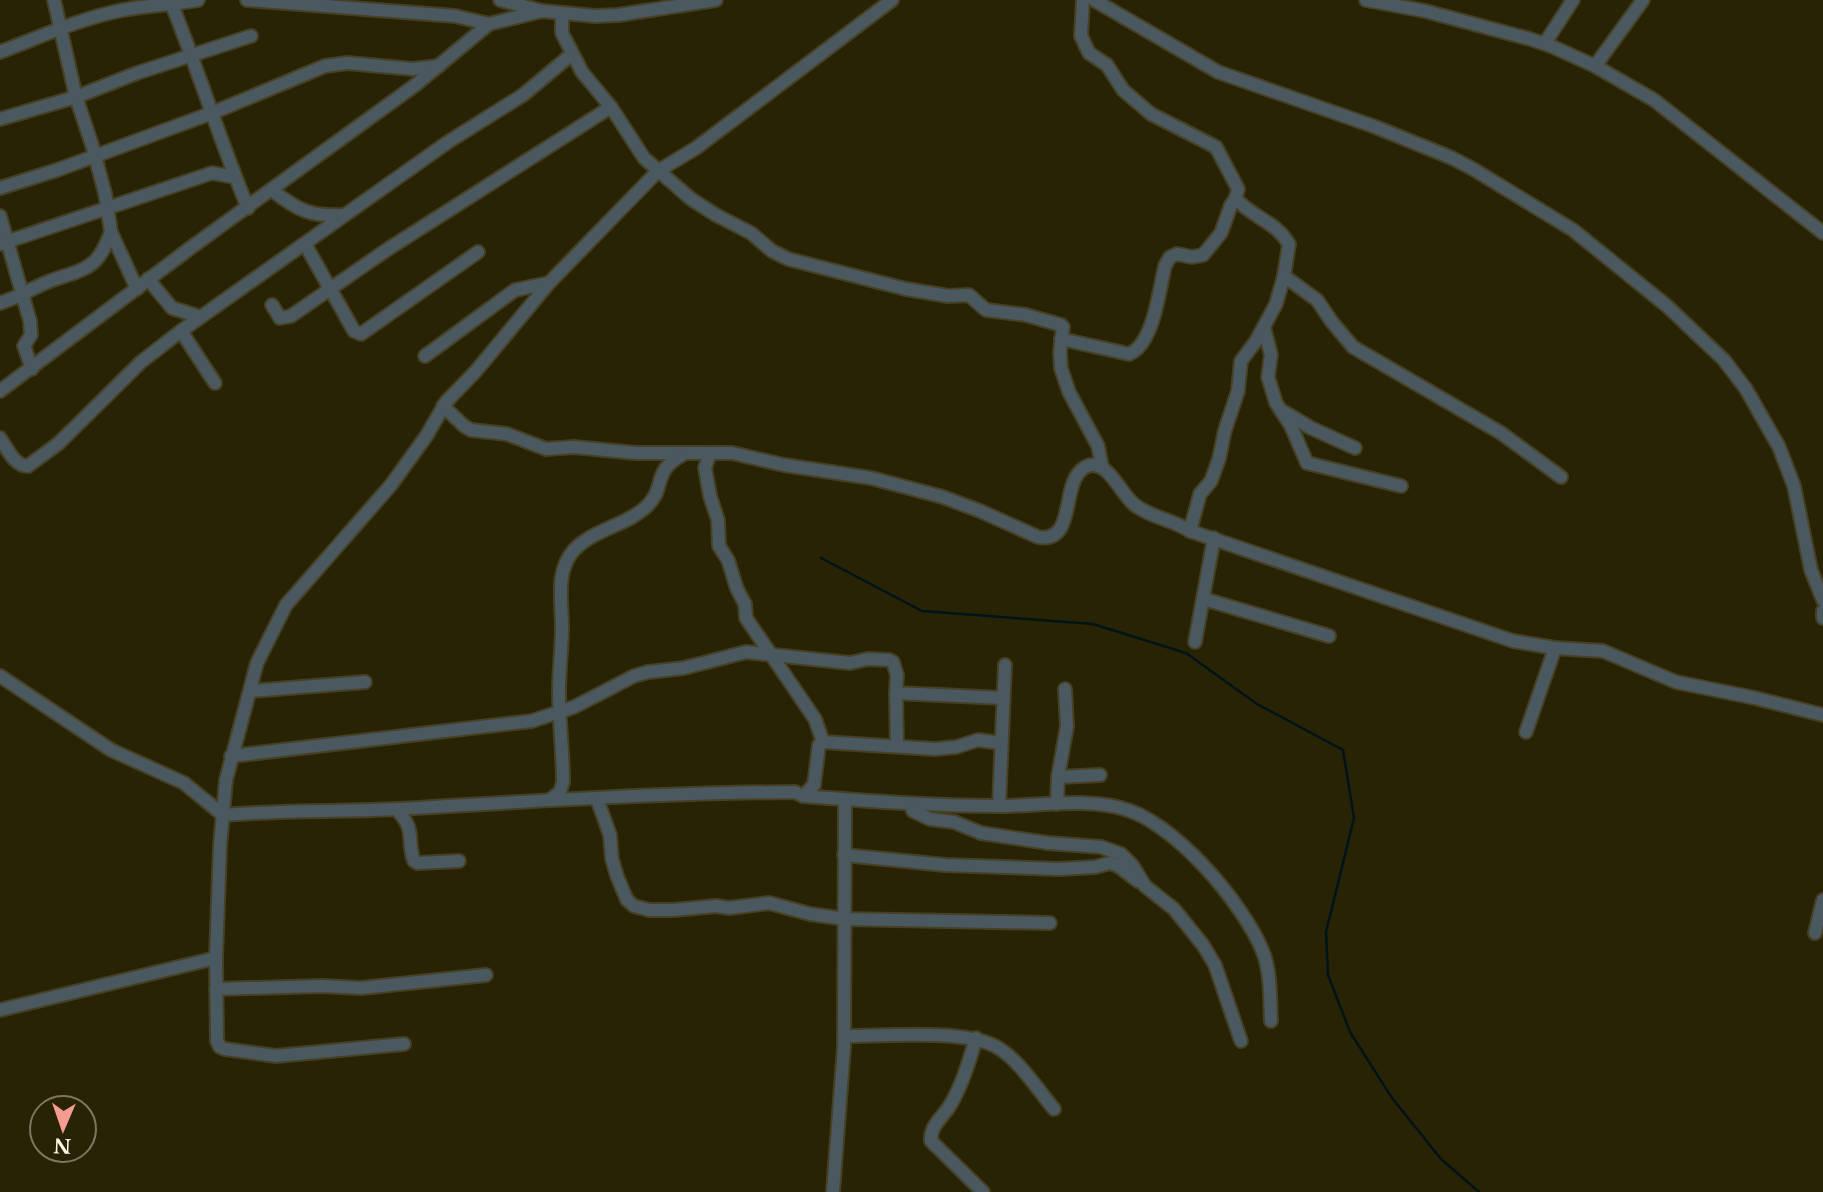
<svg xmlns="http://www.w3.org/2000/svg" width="1823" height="1192" font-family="'Libre Baskerville',serif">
  <rect width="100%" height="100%" fill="#292305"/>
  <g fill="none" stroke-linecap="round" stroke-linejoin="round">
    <!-- stream -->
    <polyline stroke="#001418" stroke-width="2.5" points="821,558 922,611 1093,624 1186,653 1257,704 1343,750 1354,818 1326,932 1328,975 1350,1032 1392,1098 1441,1159 1479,1192"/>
    <defs>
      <g id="minor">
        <polyline points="54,0 76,97 92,145 105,193 111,232 137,289"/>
        <polyline points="247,0 455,16 489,24 542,11 595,16 618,15 716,0"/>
        <polyline points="500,0 542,11"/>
        <path d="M 1083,0 L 1081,36 L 1089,53 L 1107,65 L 1123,90 L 1151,114 L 1216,147 L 1238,189 L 1236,197 L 1237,200 C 1254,218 1276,222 1289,244 L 1284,276 L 1276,304 L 1256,341 L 1241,361 L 1238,391 L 1225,430 L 1219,459 L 1211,481 L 1200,494 L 1190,531"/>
        <polyline points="1094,0 1218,72 1373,126 1452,158 1473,169 1573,230 1667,306 1724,360 1746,389 1779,447 1794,486 1811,570 1823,600"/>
        <polyline points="1366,0 1425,11 1530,39 1551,46 1595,66 1654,100 1823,233"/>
        <path d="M 172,5 C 199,72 220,141 248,208"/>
        <polyline points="562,13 562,33 582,72 611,107 644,158 691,199 716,215 751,233 772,251 788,259 906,289 948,296 969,295 986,310 1026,315 1061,325 1063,327 1060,352 1061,368 1069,392 1098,446 1102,467"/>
        <polyline points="1545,43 1573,0"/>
        <path d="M 0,52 C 40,37 81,18 123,10 C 148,5 173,5 198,0"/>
        <polyline points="1595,66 1643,0"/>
        <polyline points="0,119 76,97 137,73 251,36"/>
        <polyline points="0,188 57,170 212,113 325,66 347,63 413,69 439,66"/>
        <path d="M 272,190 C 298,211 312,217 345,215"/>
        <polyline points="0,216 30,321 31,335 24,346 32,369"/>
        <polyline points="0,244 212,173 234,177"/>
        <polyline points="305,244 354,331 361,334 478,252"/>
        <polyline points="1284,276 1317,300 1332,322 1353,347 1501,433 1561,477"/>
        <polyline points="148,279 172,308 201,317"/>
        <path d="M 0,303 C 20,297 32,288 50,281 C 65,275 84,272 95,261 C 103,253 107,242 111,232"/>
        <polyline points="272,305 280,318 291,316 388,249 611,107"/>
        <polyline points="1264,327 1271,355 1268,377 1276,403 1291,426 1307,463 1401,486"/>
        <polyline points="181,331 215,383"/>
        <path d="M 1061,339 L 1129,354 C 1154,344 1159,290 1165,266 L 1170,257 L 1177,254 L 1192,257 L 1203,255 L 1221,233 L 1231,205 L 1236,198"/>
        <polyline points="425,356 515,290 549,283"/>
        <polyline points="0,391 189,249 414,86 489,24"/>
        <path d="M 443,406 L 464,426 L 471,430 L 507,434 L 546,449 L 574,447 L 636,453 L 732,453 L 784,465 L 871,478 L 943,497 L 980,511 L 1038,537 C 1077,544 1060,483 1084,468 C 1090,463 1098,465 1104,469 C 1117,479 1123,496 1136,506 C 1153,518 1173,520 1190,531 L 1513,641 L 1555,648 L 1603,651 L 1676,682 L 1755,698 L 1823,715"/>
        <polyline points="1284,412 1311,428 1355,448"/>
        <path d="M 0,438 C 7,448 14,466 28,466 L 59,443 L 141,362 L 181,331 L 448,142 L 523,95 L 572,54"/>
        <polyline points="710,453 705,468 710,496 718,520 719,546 728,560 737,589 745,604 746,618 815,719 823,742"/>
        <polyline points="1204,599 1329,636"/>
        <polyline points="1823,611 1823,618"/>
        <polyline points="1195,642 1214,538"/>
        <path d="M 0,676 L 111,750 L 184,783 L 223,815 C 281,810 339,812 398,809 C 530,801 662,793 795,792 L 803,796 C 869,801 934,806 999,806 C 1040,806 1082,798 1121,808 C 1173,820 1244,904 1263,952 C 1271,973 1270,999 1271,1021"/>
        <polyline points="251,691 365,682"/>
        <polyline points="896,693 897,746"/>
        <polyline points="1526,732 1555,648"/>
        <polyline points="231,756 532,721 574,707 634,676 648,672 684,668 746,652 850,663 868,659 889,660 893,662 897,675 896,693 1003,698"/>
        <polyline points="1058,777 1100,775"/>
        <polyline points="803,796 814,785 819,745 823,742 935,749 956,747 978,740 1000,743"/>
        <polyline points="597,799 610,835 612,859 617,876 627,900 634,906 649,910 673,910 716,906 729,908 769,903 810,914 845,919 1050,923"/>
        <path d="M 550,800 L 560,792 L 563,782 C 563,752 559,721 559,691 C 559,670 562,648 562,627 C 562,602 555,571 574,550 C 594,529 626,526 647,506 C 666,488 652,471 682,455"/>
        <polyline points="910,804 913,811 930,819 954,822 981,833 1048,843 1101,847 1121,854 1132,865 1145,886 1174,909 1203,945 1215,965 1241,1041"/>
        <polyline points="1057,804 1058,777 1067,726 1065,689"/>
        <polyline points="999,806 1005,665"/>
        <path d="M 396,809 C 417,830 406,839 414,861 L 418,863 L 459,861"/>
        <polyline points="844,855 945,865 1059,869 1095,867 1110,863 1118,866 1138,881"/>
        <polyline points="1815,933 1823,900"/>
        <polyline points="216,989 322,986 361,988 486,975"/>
        <polyline points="0,1010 216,958"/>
        <path d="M 844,1036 C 883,1036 962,1029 995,1046 C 1019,1059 1037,1089 1054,1109"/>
        <path d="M 976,1038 C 969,1062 962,1086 949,1107 C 941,1119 930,1126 931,1141 L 983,1192"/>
        <polyline points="404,1044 276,1056 225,1049 220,1047 217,1041 216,958 220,846 226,780 257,663 286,605 391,485 427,435 446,402 476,371 549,283 658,171 696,148 892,0"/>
        <polyline points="833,1192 844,1047 845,800"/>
      </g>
    </defs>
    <!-- minor casing -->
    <use href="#minor" stroke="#464024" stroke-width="16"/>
    <!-- minor -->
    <use href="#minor" stroke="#4a595f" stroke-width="12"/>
  </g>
  <!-- north arrow -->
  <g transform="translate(63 1129) rotate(182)"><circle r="33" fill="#292305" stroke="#7c775e" stroke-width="2"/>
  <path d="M0-5L12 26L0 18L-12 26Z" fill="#f59c92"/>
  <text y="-10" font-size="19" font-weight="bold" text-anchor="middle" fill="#f8f5e4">N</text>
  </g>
</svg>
